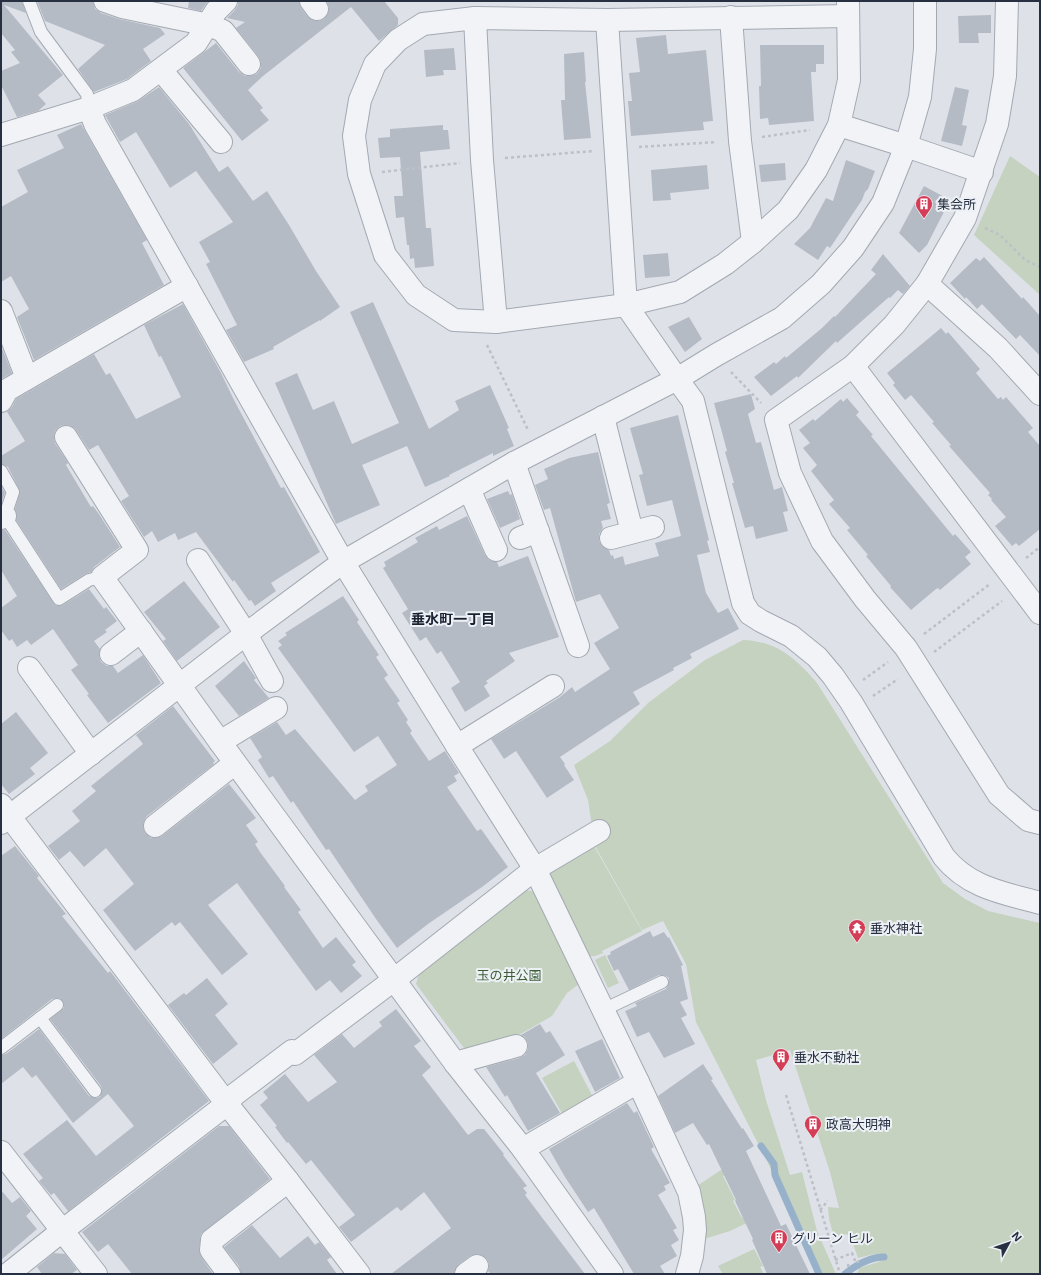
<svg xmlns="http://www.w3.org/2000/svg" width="1041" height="1275" font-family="Inter,'Noto Sans JP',sans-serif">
  <rect width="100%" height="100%" fill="#dee2e8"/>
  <!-- green -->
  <g fill="#c4d2bf">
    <polygon points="1010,156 1040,177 1040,295 974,235"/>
    <path d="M 743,640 C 777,641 796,659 817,683 L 943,883 L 965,899 L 988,911 L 1040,923 L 1040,1274 L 855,1274 L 858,1272 L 859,1268 L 885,1260 L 886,1257 L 884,1254 L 874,1254 L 858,1258 L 851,1238 L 846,1234 L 834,1237 L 829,1219 L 828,1207 L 839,1208 L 830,1172 L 790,1050 L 756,1060 L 766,1100 L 790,1175 L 802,1172 L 817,1231 L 836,1274 L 817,1274 L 773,1173 L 696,1022 L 686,964 L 663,921 L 642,930 L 595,846 L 588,800 L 574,765 L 610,741 L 648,703 L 705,660 Z"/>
    <polygon points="594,846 642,931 602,951 603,953 595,956 589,956 548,872"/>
    <polygon points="525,890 537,892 579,984 567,993 552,1016 503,1044 467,1052 416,984 419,974"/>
    <polygon points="605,955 619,983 608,988 595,960"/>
    <polygon points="574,1061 594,1099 564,1117 542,1078"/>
    <polygon points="724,1168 736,1169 723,1176 735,1200 733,1201 742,1218 746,1216 749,1222 730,1231 704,1239 697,1186"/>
    <polygon points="754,1249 763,1266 760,1267 764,1274 723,1274 718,1266"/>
  </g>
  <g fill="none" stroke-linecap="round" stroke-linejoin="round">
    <!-- stream -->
    <g stroke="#97b1ca" stroke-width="7">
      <polyline points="761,1146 774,1164 775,1175 819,1274"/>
      <path d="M 845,1274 C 856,1265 869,1257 884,1257"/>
    </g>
  </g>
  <!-- building -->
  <g fill="#b5bbc5">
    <polygon points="1,1 22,1 26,13 4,5 63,75 38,95 46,104 38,111 17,117 1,85 1,71 20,63 11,52 15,50 1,33"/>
    <polygon points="37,1 93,1 95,9 101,13 119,19 160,28 165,34 143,49 151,61 127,79 94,92 78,69 105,45 45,21"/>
    <polygon points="189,1 208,1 201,11 188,8"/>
    <polygon points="238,1 299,1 301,8 307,16 312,20 318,21 324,19 328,14 329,8 327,1 384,1 398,18 398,25 379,41 351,7 263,76 248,90 263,108 260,110 269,120 242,141 183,68 216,43 239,72 245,76 250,76 257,74 261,68 261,63 259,57 236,28 245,22 227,18 235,10 238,5"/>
    <polygon points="991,15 991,33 978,33 979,43 959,43 958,16"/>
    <polygon points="666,35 668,54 706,50 713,121 703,122 704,130 631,136 628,101 632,101 629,73 640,72 636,38"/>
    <polygon points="760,45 824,45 824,64 816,64 816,72 811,72 814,121 769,125 768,118 760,119 759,86 761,86"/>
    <polygon points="454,48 456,70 443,70 444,75 426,77 424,50"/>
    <polygon points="584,52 586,82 585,82 591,138 564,140 561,100 565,100 564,54"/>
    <polygon points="159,87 189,124 219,172 228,166 253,201 267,191 289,225 316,271 340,307 320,321 320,320 273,347 274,349 244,362 226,330 237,325 206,264 210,262 199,242 233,222 196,171 170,188 136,132 120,142 105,115 138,101"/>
    <polygon points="955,87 969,90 962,125 967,126 962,146 941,141"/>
    <polygon points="81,124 147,240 142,243 164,285 34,360 17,317 29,309 11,276 1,282 1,207 28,192 17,170 64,148 57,135"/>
    <polygon points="443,125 443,130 448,130 450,149 420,152 426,228 431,228 434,266 415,268 414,258 410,259 409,245 407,245 404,217 396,218 394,196 403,196 400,157 380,158 378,138 390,137 390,129"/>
    <polygon points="846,160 875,171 868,189 865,192 862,200 830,248 827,246 818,260 794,244 810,228 826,198 833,201"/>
    <polygon points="785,163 786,180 761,182 759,165"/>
    <polygon points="707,165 709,189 670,193 671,200 653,201 651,170"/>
    <polygon points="924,186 950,200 927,245 919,253 899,233"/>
    <polygon points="668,253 670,276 645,278 643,255"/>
    <polygon points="883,254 910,286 903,294 898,290 890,298 889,297 837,343 836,341 798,378 797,376 771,396 754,377 774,362 776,364 785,356 786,358 822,328 834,316 835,317 876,274 871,270"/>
    <polygon points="984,257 1022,299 1023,297 1040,316 1040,356 1020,335 1016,339 982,304 977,309 966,297 965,299 950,283 976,258 980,261"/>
    <polygon points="373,302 429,429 459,410 455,401 490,385 509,428 507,429 514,446 493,456 493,453 449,475 450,476 425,487 407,446 362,465 380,505 336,524 275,383 297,373 313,410 334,401 352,444 399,423 350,312"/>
    <polygon points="183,304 221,373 234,400 281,488 284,487 320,552 271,583 276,591 255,606 251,600 249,601 234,580 233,582 196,532 178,540 175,533 158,542 152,531 144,537 121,501 129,496 98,445 89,450 76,430 71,426 66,425 60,426 55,431 54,437 55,443 68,463 66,465 91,507 93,506 99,514 120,547 94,567 91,572 85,574 61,589 16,520 17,516 15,509 20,491 8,467 1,464 1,456 25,441 7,412 12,407 16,399 94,354 106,375 110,373 136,419 181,397 161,356 159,357 144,325"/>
    <polygon points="689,317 702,339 685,352 668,327"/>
    <polygon points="941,328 946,334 948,332 980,369 976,373 998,399 1001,397 1003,400 1006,397 1033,428 1028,432 1040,446 1040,529 1019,546 1016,543 1012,546 995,526 1006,517 991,500 992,499 988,495 990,493 949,446 951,445 932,423 934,422 911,395 905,400 893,385 895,383 887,373"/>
    <polygon points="1,346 12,373 1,379"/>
    <polygon points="751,394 755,409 748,414 756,443 761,442 774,490 782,487 788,511 783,512 788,531 756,539 753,526 745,528 732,483 734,483 725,452 727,451 714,403"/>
    <polygon points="847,398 859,412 856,415 873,435 871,436 953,536 955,534 971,552 965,557 971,564 940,590 938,588 936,589 911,610 890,587 891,586 866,556 868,555 847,530 850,528 829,504 834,500 811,471 817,465 803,448 810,443 799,430 813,419 815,421 841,399 843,402"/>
    <polygon points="678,415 709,540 707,541 710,552 697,555 706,593 718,613 728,608 739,629 690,654 692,658 673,668 674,670 633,692 640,704 560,757 565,764 564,765 574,780 547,798 516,751 504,759 491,739 560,697 572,687 575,692 610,669 594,643 619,628 600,594 576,602 550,508 544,510 535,485 548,479 544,469 569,458 598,452 610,503 607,504 611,519 601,521 603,528 599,534 599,541 602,546 609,550 611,556 613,555 614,559 623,556 625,565 659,556 655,543 681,536 672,500 647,506 639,475 643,474 630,428"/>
    <polygon points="1,486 5,493 1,504"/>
    <polygon points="508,491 510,495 512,494 520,519 500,528 487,499"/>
    <polygon points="467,516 485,555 489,560 497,562 499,567 528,556 559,637 509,653 515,661 486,681 488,683 484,686 490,696 465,712 451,688 460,682 441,651 437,654 426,637 420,641 402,613 408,609 383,568 386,566 384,562 418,542 415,538 437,526 439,530"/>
    <polygon points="1,530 5,530 55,605 59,606 63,605 89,589 104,609 106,607 117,621 105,630 107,632 94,641 100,649 99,656 101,662 107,666 113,666 118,673 143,655 161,683 108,723 87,695 89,694 71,670 78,665 53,629 31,645 27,640 17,647 12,639 9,641 1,630 1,608 17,596 1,570"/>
    <polygon points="184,581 220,627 177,661 163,641 166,639 144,612"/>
    <polygon points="343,596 359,620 357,622 379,655 376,657 388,675 384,678 400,701 397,703 408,720 406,722 412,731 410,733 429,761 445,751 459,773 454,776 457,781 447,787 477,831 481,829 508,867 482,887 428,924 397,948 376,919 329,849 326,850 293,801 291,803 273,776 269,778 258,760 262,757 250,738 277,722 286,735 295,729 355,800 368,791 365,786 397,765 378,736 354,752 278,648 282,645 278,641 287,635 285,633"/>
    <polygon points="244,661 256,678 254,680 269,698 239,716 215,686"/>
    <polygon points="173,706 215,761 213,763 214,764 147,816 144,821 143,827 145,833 151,838 156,838 162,836 229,784 256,818 246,825 258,842 255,844 260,852 285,886 284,887 301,910 298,912 323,948 336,937 356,962 352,965 362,976 341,993 330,980 316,991 237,883 208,905 248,954 222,975 180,922 175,926 172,922 135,951 103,910 134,884 106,848 84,867 70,851 59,860 48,846 80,821 72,811 96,791 91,786 143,744 136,735"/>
    <polygon points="16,712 48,753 30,768 35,774 9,794 1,784 1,724"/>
    <polygon points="15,846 39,876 37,878 66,914 62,916 108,973 110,971 209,1101 68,1211 54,1193 51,1195 39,1181 43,1178 23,1154 67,1120 96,1156 134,1126 108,1094 73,1123 36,1075 32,1078 23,1067 1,1084 1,1055 6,1054 39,1029 89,1096 96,1098 100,1097 102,1090 101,1086 50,1019 64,1008 64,1004 60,998 56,998 52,999 1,1039 1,856"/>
    <polygon points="650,931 653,937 664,932 668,938 669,937 683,965 681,966 688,999 680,1002 687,1015 681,1018 695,1044 664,1058 649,1032 637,1037 625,1011 637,1006 635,1003 666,989 669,983 669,978 666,976 659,975 629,990 618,969 614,971 607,956 611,954 610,952"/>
    <polygon points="207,978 228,1004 215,1015 238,1044 213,1064 168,1005 184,993 186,995"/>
    <polygon points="396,1009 421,1041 414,1046 431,1067 422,1075 468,1135 477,1129 484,1129 504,1154 503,1155 527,1186 523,1188 527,1193 525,1195 585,1274 491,1274 488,1271 489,1265 487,1259 482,1255 476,1254 470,1256 459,1264 455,1269 454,1274 391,1274 451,1228 424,1192 401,1211 397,1207 351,1242 339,1227 355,1215 311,1160 306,1164 288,1142 287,1143 275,1127 277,1126 260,1105 268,1098 263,1092 285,1074 308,1102 337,1082 314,1055 342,1034 354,1048 382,1026 379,1022"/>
    <polygon points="540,1024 546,1033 550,1031 565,1055 536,1073 560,1113 528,1131 507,1095 505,1097 486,1067 519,1058 525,1055 528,1049 528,1043 525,1037 521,1035"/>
    <polygon points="602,1039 620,1078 595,1092 575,1051"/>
    <polygon points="703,1064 713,1079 711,1080 742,1129 743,1128 754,1146 746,1151 781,1226 786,1224 810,1274 767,1274 752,1240 753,1239 735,1201 736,1200 709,1144 707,1145 693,1123 675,1133 658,1096"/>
    <polygon points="627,1103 634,1113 637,1111 654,1147 651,1149 670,1183 664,1186 666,1190 658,1195 677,1228 673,1230 679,1240 671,1245 677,1256 660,1266 665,1274 634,1274 594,1208 588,1212 565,1177 549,1149"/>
    <polygon points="219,1126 229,1126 270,1179 201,1234 199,1249 201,1257 213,1274 132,1274 108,1244 98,1252 82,1232"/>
    <polygon points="1,1190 12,1203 20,1197 31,1211 26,1216 37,1229 1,1260"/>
    <polygon points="252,1225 280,1258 308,1236 315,1245 319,1242 331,1257 327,1260 337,1274 241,1274 239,1266 224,1247"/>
    <polygon points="54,1253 65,1254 77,1270 71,1274 42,1274 37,1267"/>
  </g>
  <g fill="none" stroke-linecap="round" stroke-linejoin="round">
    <defs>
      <g id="service">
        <polyline points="29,1 41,32 87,94 89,108"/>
        <polyline points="1,471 13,492 5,516 59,599 89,580 102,577"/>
        <polyline points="603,1010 662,982"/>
        <polyline points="40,1018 95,1091"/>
        <polyline points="1,1048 57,1005"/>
      </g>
      <g id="minor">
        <polyline points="105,1 122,7 209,25 223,31 249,64"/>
        <polyline points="311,1 317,9"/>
        <polyline points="1007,1 1005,76 997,124 965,218 927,284 894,325 853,366 776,420 790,473 822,541 865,599 906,648 999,795 1028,820 1040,823"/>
        <polyline points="848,16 607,20 475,18 423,24 398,40 375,64 360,100 354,136 359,174 385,255 416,295 454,320 496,322 626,305 680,292 725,264 753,242 788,210 816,170 839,125 849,80 848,1"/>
        <polyline points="731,17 740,141 753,242"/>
        <polyline points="475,18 482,160 496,322"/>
        <polyline points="607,20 626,305 677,379 716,355 782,318 821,284 853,248 883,203 906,146 920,97 925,49 925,1"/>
        <polyline points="161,70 221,142"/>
        <polyline points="89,108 95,124 343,562 457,746 535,869 638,1082 689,1192 694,1217 695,1230 692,1256 687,1274"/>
        <polyline points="839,125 906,146 982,172"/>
        <polyline points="1,135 89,108 133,90 196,43 216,11 226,1"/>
        <polyline points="927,284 998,348 1040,394"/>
        <polyline points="1,311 27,378"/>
        <polyline points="853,366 1040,613"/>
        <polyline points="1,401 7,390 187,286"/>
        <polyline points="603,417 632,532"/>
        <polyline points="66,437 137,550 102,577 220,742 455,1063 523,1149 612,1274"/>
        <polyline points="514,463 578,646"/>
        <polyline points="469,489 496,550"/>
        <polyline points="1,518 5,516"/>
        <polyline points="520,538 538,531"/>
        <polyline points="611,538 653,527"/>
        <polyline points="198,560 246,634 272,681"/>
        <polyline points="111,654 141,631"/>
        <polyline points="29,668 91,754"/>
        <polyline points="220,742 276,708"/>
        <polyline points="457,746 553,686"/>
        <polyline points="1,805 227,1104 288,1181 359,1274"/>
        <path d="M 1,823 L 246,634 L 343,562 L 514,463 L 677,379 L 693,401 L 743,603 L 750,614 L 761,621 L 791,636 L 817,657 L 833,676 L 851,702 L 944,857 C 969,888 1004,893 1040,903"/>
        <polyline points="155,826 235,763"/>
        <polyline points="455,1063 516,1046"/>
        <polyline points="523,1149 638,1082"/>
        <polyline points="1,1152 96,1274"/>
        <polyline points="8,1274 62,1231 227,1104 234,1095 292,1051 295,1054 395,979 535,869 599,831"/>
        <polyline points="229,1274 211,1250 212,1240 288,1181"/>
        <polyline points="466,1274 477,1266"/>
      </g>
    </defs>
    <!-- service casing -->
    <use href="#service" stroke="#a3a9b2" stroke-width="14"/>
    <!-- minor casing -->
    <use href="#minor" stroke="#a3a9b2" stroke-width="24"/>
    <!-- path -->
    <g stroke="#bcc0c7" stroke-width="2.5" stroke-dasharray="3 3" stroke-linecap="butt">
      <polyline points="762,137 810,130"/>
      <polyline points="639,147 717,142"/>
      <polyline points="505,158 594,151"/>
      <polyline points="382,172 460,163"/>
      <polyline points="985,228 1000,235 1025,260 1040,267"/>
      <polyline points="487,345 528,430"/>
      <polyline points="731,372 761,403"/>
      <polyline points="1026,558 1040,547"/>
      <polyline points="924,634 990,584"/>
      <polyline points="934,652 1002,601"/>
      <polyline points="863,680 888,662"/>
      <polyline points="873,696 898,679"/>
      <polyline points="786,1095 840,1274"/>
      <polyline points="820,1210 824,1206 827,1200"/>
      <polyline points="835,1260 852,1253 856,1263 859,1261"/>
      <polyline points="848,1264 849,1270"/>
    </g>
    <!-- service -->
    <use href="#service" stroke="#f1f3f6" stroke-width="12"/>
    <!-- minor -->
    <use href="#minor" stroke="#f1f3f6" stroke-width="22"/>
  </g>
  <!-- icons -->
  <defs>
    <symbol id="building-pin" viewBox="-11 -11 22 30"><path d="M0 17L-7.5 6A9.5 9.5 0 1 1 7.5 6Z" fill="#d33d56" stroke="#edf1f6"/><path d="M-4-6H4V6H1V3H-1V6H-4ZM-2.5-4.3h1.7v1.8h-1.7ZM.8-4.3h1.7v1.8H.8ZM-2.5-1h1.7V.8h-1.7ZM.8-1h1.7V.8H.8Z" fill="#fff"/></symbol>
    <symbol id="temple-pin" viewBox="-11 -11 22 30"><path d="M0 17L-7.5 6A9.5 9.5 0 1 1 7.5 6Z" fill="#d33d56" stroke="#edf1f6"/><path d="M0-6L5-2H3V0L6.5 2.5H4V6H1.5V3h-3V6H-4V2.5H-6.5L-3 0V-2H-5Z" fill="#fff"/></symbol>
  </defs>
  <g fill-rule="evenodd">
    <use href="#building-pin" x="914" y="194" width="20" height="27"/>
    <use href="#temple-pin" x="847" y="918" width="20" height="27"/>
    <use href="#building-pin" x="771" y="1047" width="20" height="27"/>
    <use href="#building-pin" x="803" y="1114" width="20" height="27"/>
    <use href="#building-pin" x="769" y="1228" width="20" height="27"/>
  </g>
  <g text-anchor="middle" stroke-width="4" stroke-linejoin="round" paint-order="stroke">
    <!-- poi labels -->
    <g font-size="13" fill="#273040" stroke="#edf1f6" text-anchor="start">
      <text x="937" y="209">集会所</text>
      <text x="870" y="933">垂水神社</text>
      <text x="794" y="1062">垂水不動社</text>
      <text x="826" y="1129">政高大明神</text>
      <text x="792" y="1243">グリーン ヒル</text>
    </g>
    <!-- park labels -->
    <g font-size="13" fill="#3c5c33" stroke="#edf1f6">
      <text x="509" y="980">玉の井公園</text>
    </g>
    <!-- neighbourhood labels -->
    <g font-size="14" font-weight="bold" fill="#192130" stroke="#edf1f6">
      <text x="453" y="624">垂水町一丁目</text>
    </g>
  </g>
  <!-- border -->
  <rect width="1041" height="1275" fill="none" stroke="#273040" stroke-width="4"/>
  <!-- north arrow -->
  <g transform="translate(1009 1243) rotate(50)" stroke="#edf1f6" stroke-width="3" paint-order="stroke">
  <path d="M0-3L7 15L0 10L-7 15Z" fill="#273040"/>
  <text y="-6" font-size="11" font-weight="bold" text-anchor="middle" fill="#273040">N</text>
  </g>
</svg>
